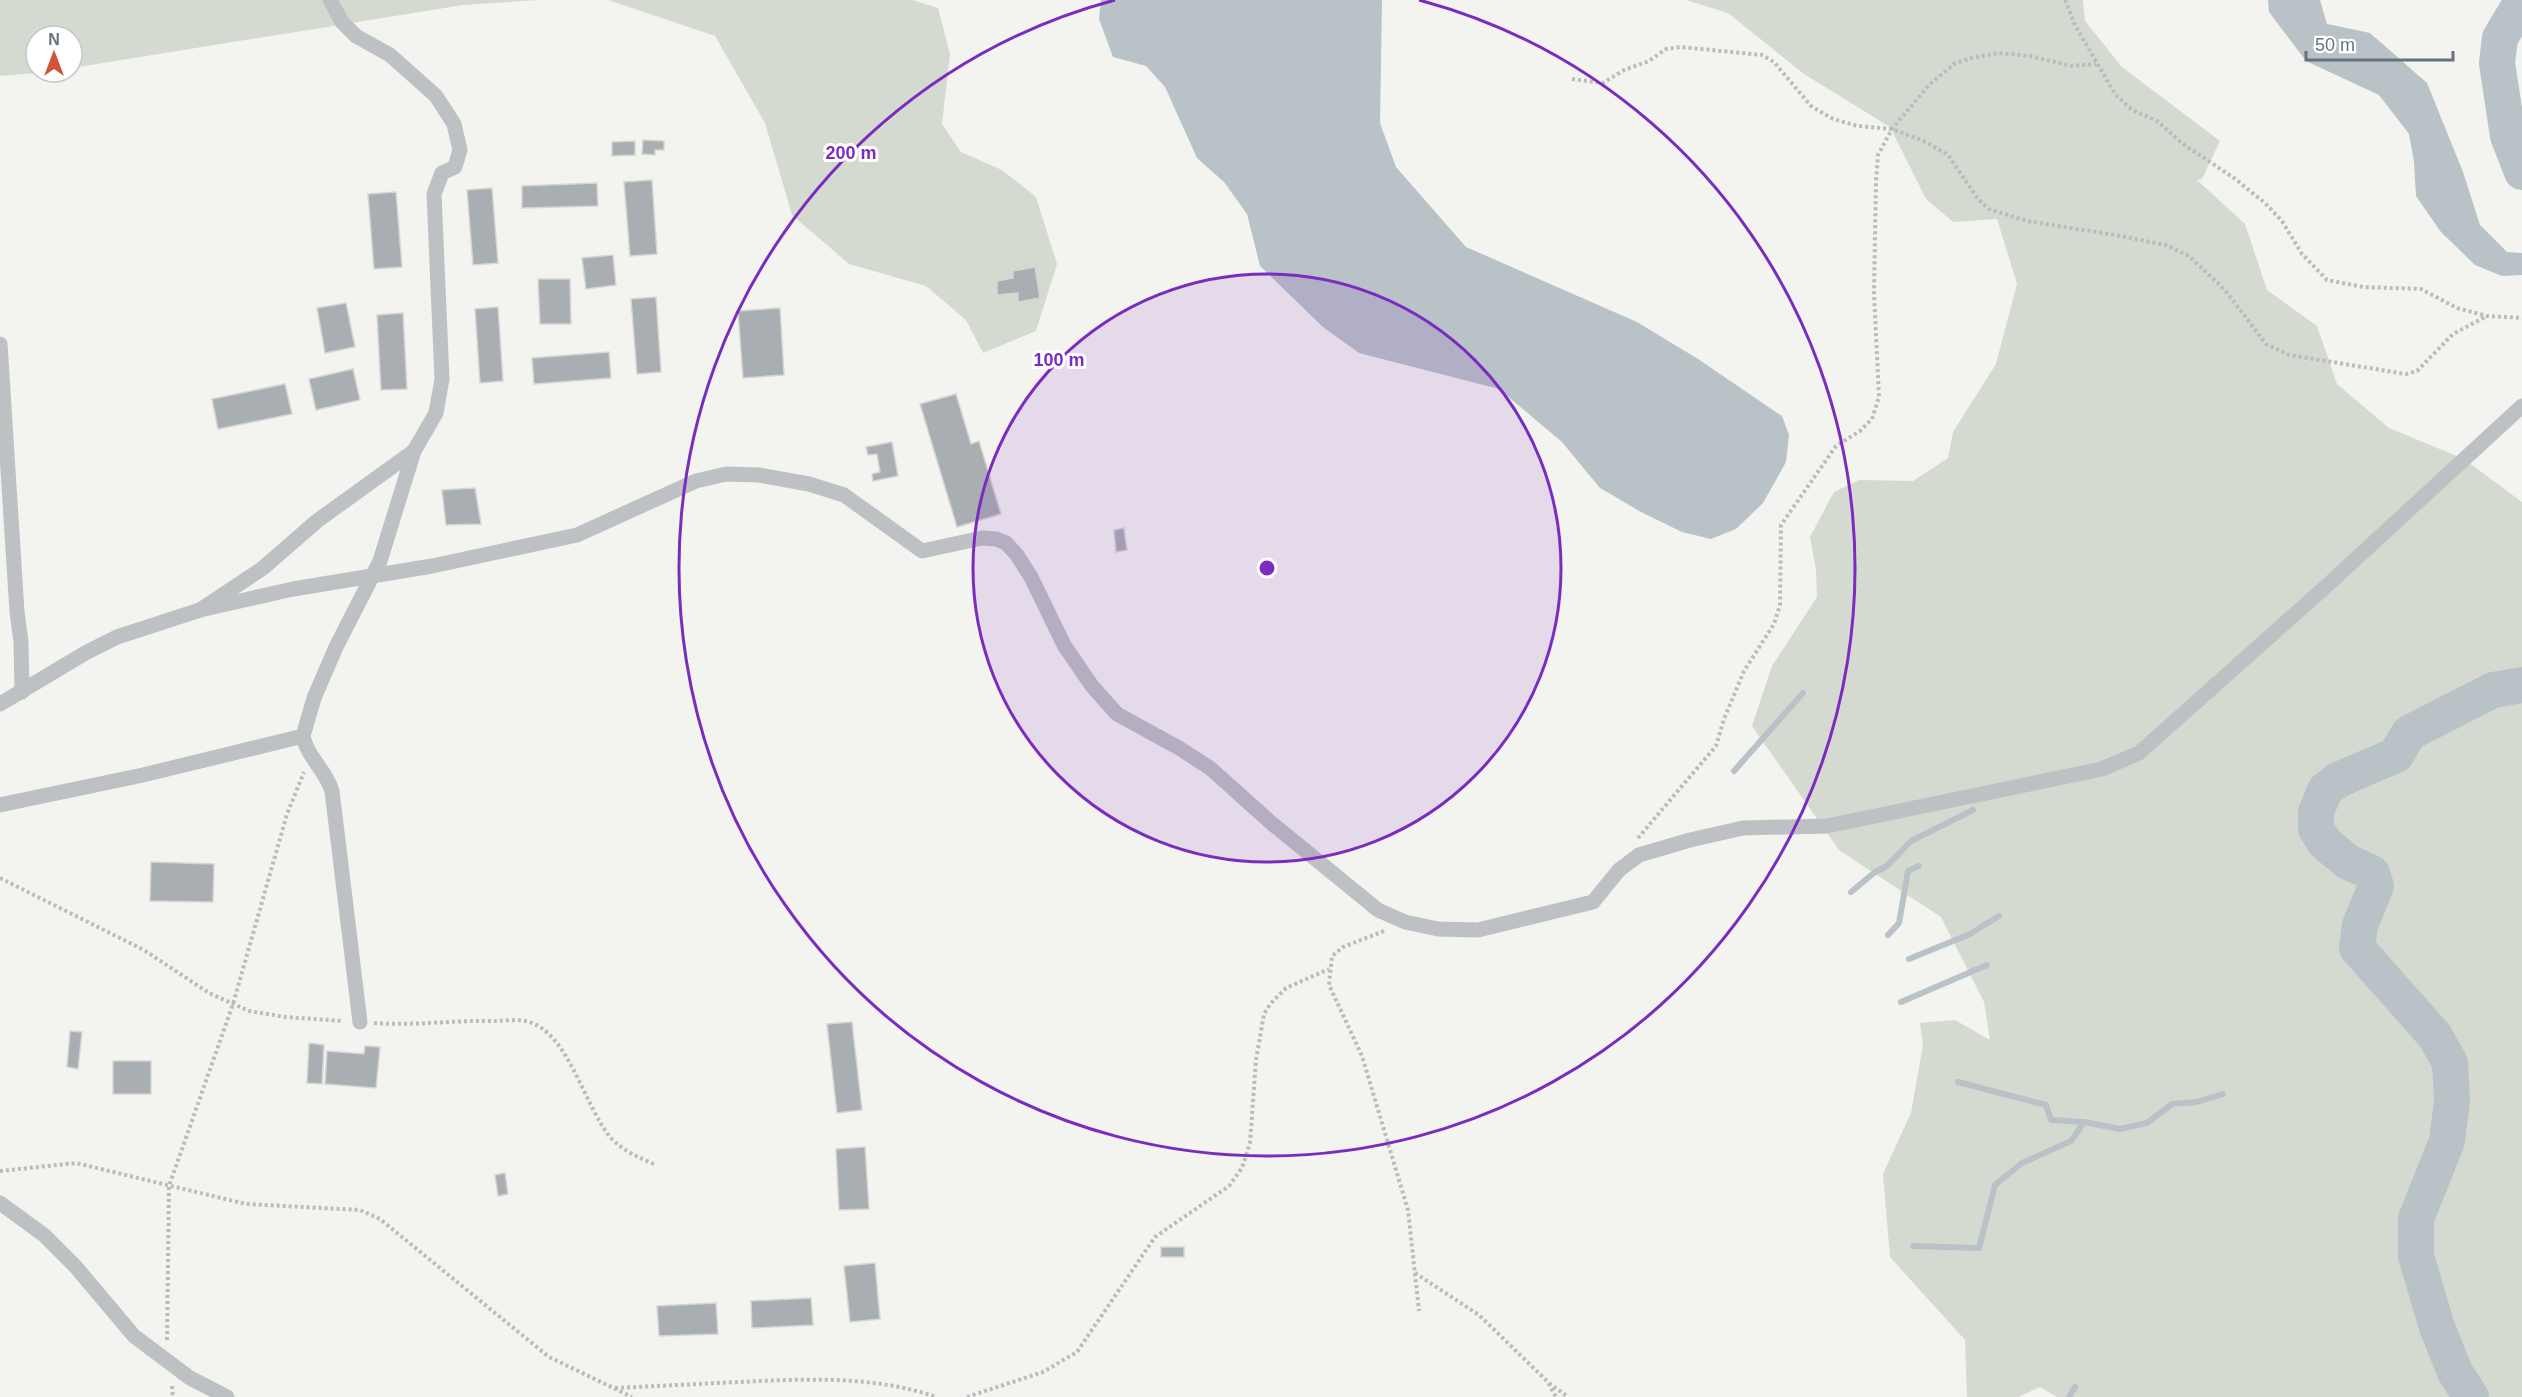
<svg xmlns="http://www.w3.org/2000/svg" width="2522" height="1397" font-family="Helvetica,sans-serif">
  <rect width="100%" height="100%" fill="#f3f3f0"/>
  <!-- green -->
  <g fill="#d5dad1">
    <polygon points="0,0 539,0 463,5 72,68 72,36 36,36 36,72 47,72 0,76"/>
    <polygon points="608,0 912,0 938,8 950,54 942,124 961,152 1002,170 1036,197 1057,264 1036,331 983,353 966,320 926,286 849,264 792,215 765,123 715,36"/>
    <polygon points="1686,0 2083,0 2085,21 2122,67 2220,141 2202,179 2197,180 2245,224 2267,290 2317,326 2337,384 2389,428 2464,459 2522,502 2522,1397 2057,1397 2040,1387 2019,1397 1967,1397 1965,1340 1890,1257 1883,1174 1911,1113 1923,1045 1920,1023 1955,1020 1990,1040 1984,1002 1941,917 1839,850 1752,726 1772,666 1817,597 1816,570 1810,537 1834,492 1859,480 1913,481 1948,458 1953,432 1996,364 2017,284 1997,219 1953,222 1926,199 1890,127 1804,74 1728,13"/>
  </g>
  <!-- water -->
  <g fill="#b9c2c6">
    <polygon points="1101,0 1382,0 1380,123 1396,167 1466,247 1637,322 1698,359 1782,416 1789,435 1786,462 1763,503 1736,529 1711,539 1682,532 1641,512 1600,488 1562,442 1499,389 1359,353 1323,327 1260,266 1247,214 1224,182 1197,158 1165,87 1146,66 1113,57 1099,19"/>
    <polygon points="2268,0 2320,0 2327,24 2370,33 2427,83 2463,172 2480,225 2507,252 2522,253 2522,275 2502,276 2475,265 2441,232 2416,196 2414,162 2409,134 2379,95 2306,61 2269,12"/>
  </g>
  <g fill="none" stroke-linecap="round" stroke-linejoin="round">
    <!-- stream -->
    <g stroke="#b9c2c6" stroke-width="6">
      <polyline points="1734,771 1803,693"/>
      <polyline points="1851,892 1875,872 1887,866 1911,841 1973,810"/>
      <polyline points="1888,935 1899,923 1908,871 1919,866"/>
      <polyline points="1909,959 1970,934 1999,916"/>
      <polyline points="1901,1002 1987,965"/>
      <polyline points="1958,1082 2046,1105 2051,1120 2084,1122"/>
      <polyline points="1913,1246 1979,1248 1995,1185 2022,1163 2071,1141 2084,1122 2120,1129 2147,1123 2172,1104 2197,1102 2223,1094"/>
      <polyline points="2069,1397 2075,1387"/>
    </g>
    <!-- river -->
    <g stroke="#b9c2c6" stroke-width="36">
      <polyline points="2522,1 2500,38 2497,63 2508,136 2522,172"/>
      <polyline points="2471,1397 2455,1372 2437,1327 2416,1256 2416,1219 2447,1141 2452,1101 2450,1063 2435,1036 2357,948 2360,925 2376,886 2372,873 2348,862 2325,843 2316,829 2316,812 2325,790 2338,780 2396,755 2409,733 2493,690 2522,685"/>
    </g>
  </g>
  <!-- building -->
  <g fill="#a8aeb2" stroke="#d5d5d3" stroke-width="1.5">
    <polygon points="643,140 664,141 664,150 655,150 655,155 642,154"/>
    <polygon points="635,141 635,155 612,156 612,142"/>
    <polygon points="652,180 657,254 630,256 624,182"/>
    <polygon points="597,183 598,206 522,208 522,186"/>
    <polygon points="492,188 498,263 473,265 467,190"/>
    <polygon points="396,192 402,267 374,269 368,194"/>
    <polygon points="613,255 616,285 586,289 582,258"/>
    <polygon points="1035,267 1040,298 1018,302 1018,293 997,295 997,281 1013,278 1013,271"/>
    <polygon points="538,279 570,279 571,324 540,324"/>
    <polygon points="656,297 661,372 637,374 631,299"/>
    <polygon points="346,303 355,347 325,353 317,308"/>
    <polygon points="498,307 503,381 480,383 475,309"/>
    <polygon points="780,308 784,375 743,378 738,311"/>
    <polygon points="403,313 407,389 381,390 377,315"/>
    <polygon points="609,352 611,378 534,384 532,358"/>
    <polygon points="353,369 360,400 316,410 309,379"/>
    <polygon points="285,384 292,414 218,429 212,399"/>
    <polygon points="956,394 971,444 979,441 1001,514 957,527 920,404"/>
    <polygon points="892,442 898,476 873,481 872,474 880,472 877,454 868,455 866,447"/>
    <polygon points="475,488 481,524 446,525 442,490"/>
    <polygon points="1124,528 1127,550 1116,552 1114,530"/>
    <polygon points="151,862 214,864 213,902 150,901"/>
    <polygon points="852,1022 862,1110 837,1113 827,1024"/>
    <polygon points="70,1031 82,1032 78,1069 67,1067"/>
    <polygon points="309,1043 324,1045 322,1084 307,1083"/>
    <polygon points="365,1046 380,1047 376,1088 325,1084 327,1051 364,1054"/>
    <rect x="113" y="1061" width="38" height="33"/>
    <polygon points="865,1147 869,1209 839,1210 836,1149"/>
    <polygon points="505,1173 508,1194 498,1196 495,1175"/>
    <rect x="1161" y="1247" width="23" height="10"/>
    <polygon points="875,1263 880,1319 850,1322 844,1266"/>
    <polygon points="811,1298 813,1325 752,1328 751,1301"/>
    <polygon points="716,1303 718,1334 659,1336 657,1306"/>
  </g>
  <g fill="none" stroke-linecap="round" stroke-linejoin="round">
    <!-- path -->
    <g stroke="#b9bbbd" stroke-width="4" stroke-dasharray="3 3" stroke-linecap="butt">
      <polyline points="2065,0 2075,25 2115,94 2132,110 2157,121 2183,144 2234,178 2265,203 2282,221 2302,254 2327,280 2363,287 2421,289 2457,308 2487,316 2522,318"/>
      <polyline points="1572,79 1603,83 1624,70 1649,61 1666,49 1681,47 1762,55 1774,62 1811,106 1833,119 1858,126 1892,129 1926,142 1948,155 1978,199 1989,209 2027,221 2115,235 2166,245 2189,256 2225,290 2266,344 2289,355 2406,374 2417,371 2453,334 2487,316"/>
      <polyline points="1638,838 1716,746 1724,719 1744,671 1774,624 1780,605 1781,525 1836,446 1860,431 1872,419 1879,397 1874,294 1876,181 1878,155 1892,129 1929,85 1954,64 1971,58 1998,53 2030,56 2071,66 2096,64"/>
      <polyline points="0,878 144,950 209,993 249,1011 285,1017 343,1021"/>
      <polyline points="1384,931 1343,947 1332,956 1329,985 1362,1056 1408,1210 1419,1311"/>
      <path d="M 374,1023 C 414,1026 454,1020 494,1021 C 504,1021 516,1019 526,1021 C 569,1031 584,1107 611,1138 C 623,1151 638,1157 654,1164"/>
      <polyline points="0,1171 76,1163 246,1204 360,1210 380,1219 549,1357 632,1397"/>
      <polyline points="1415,1273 1479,1315 1548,1382 1556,1397"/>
      <polyline points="167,1340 169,1186 233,1004 287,814 304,772"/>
      <polyline points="1549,1383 1568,1397"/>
      <polyline points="172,1386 173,1397"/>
      <path d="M 615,1388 C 657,1386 698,1384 739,1382 C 805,1379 873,1375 936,1397"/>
      <polyline points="967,1397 1043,1372 1077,1352 1155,1237 1229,1186 1242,1168 1250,1143 1256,1060 1264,1014 1271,1003 1286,988 1329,969"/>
    </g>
    <!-- minor -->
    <g stroke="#bdc1c4" stroke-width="15">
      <polyline points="0,344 17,612 21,642 22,692"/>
      <polyline points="200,610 293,589 432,566 577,535 696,481 726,474 759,475 809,484 844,495 922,551 982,538 996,539 1006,543 1017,555 1031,577 1064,645 1092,686 1117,714 1179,748 1210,768 1269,821 1378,910 1405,922 1438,929 1478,930 1593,902 1619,870 1639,855 1690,840 1743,828 1827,826 2102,769 2139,753 2322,590 2522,406"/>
      <polyline points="0,704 87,652 117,637 200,610 263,568 317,521 414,451 436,413 442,379 434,194 442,173 455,167 460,150 454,124 436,96 390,55 356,36 342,22 330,0"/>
      <path d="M 303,736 C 307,757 326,770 332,791 L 360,1022"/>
      <polyline points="0,805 143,775 303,736 314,698 336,647 380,561 414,451"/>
      <polyline points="0,1203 44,1235 75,1266 134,1336 190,1378 227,1397"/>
    </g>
  </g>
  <!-- distance rings -->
  <circle cx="1267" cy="568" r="294" fill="#7b2cbf" fill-opacity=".12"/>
  <g fill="none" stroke="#7b2cbf" stroke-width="3">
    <circle cx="1267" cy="568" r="294"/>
    <path d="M1419 0A588 588 0 1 1 1115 0"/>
  </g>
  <circle cx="1267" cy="568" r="9" fill="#7b2cbf" stroke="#fff" stroke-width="3"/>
  <g font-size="18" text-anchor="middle" font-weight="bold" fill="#7b2cbf" stroke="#fff" stroke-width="6" stroke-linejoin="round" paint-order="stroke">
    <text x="851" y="159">200 m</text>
    <text x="1059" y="366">100 m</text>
  </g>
  <!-- north arrow -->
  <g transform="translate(54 54)"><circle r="28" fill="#ffffff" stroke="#c2c7cb" stroke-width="1.5"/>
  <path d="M0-4.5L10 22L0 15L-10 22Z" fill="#cf5634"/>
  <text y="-9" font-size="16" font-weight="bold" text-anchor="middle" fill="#66737e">N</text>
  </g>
  <!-- scale -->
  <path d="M2306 51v9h147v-9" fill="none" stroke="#66737e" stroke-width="3"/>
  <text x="2315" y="51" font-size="18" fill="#66737e" stroke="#ffffff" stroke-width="4.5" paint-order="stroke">50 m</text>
</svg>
